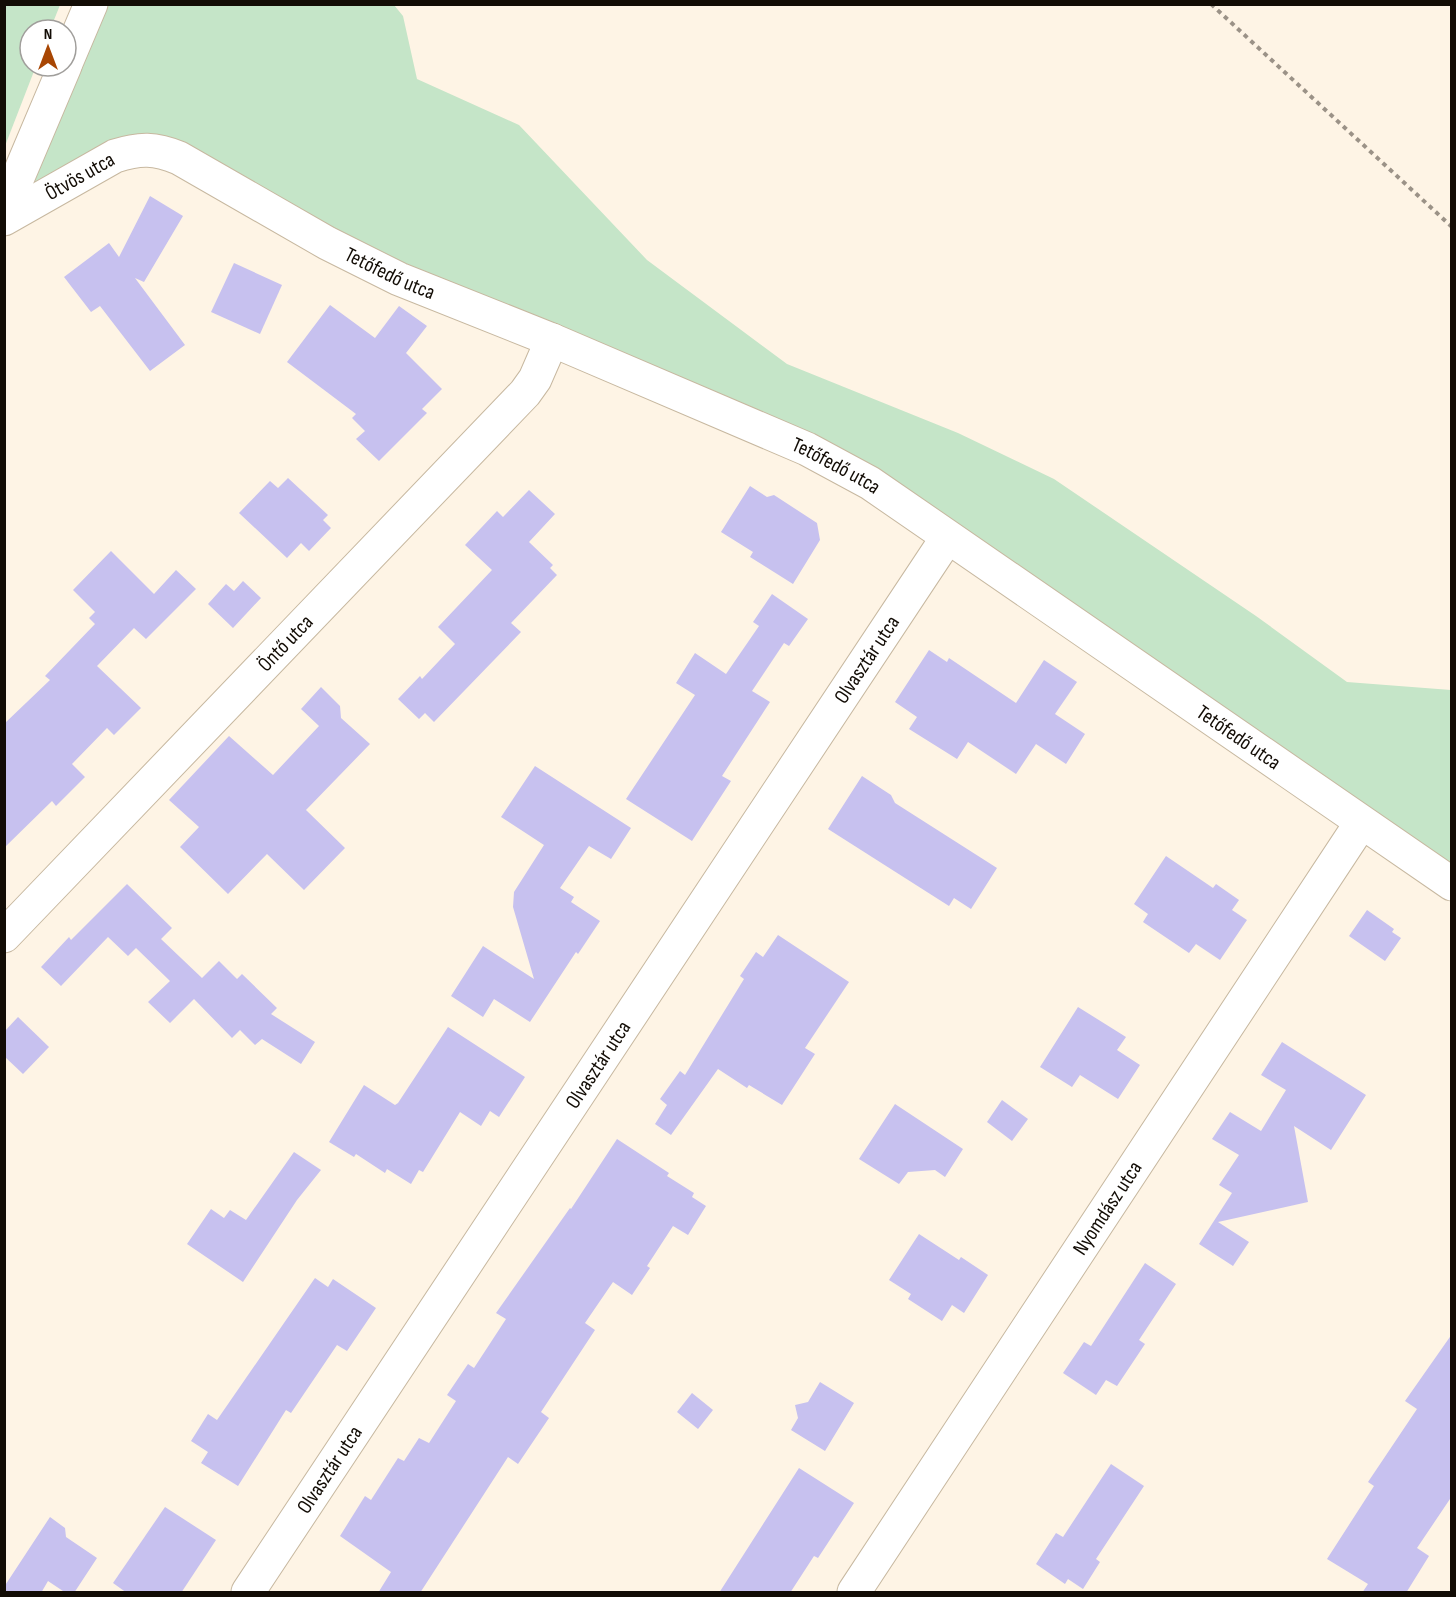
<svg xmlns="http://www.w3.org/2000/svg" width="1456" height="1597" font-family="'Sofia Sans Condensed',sans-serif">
  <rect width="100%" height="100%" fill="#fef4e5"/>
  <!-- green -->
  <g fill="#c5e5c8">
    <polygon points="5,4 60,5 50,30 30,30 30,66 36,66 5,146"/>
    <polygon points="91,5 394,5 403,16 417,79 519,125 647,260 787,364 958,433 1054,479 1256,616 1347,682 1451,690 1451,884 870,483 552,340 162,151 5,210"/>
  </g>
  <!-- building -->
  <g fill="#c7c1ef">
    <polygon points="150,196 183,216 144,282 135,278 185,345 150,371 100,306 91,312 64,277 109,243 119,257"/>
    <polygon points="234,263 282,285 260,334 211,312"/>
    <polygon points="330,305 375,338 399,306 427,326 406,353 442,389 422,409 427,413 379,461 356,439 365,431 352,418 356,414 287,362"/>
    <polygon points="288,478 328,515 323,520 331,528 309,551 301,543 287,558 239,513 270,481 278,488"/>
    <polygon points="750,486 767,497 774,495 817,523 820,540 793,584 750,557 753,552 721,532"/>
    <polygon points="529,490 555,514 529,542 553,565 550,568 557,575 511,623 521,632 434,722 425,713 419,719 398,699 420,676 422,679 455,644 438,627 492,570 465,545 497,511 503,517"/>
    <polygon points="111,551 154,594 176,570 196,589 146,639 134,628 97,666 141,708 114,735 107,728 72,764 85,777 56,806 52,801 4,848 4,724 50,680 45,676 95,624 89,618 95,612 73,590"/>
    <polygon points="243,581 261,598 233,628 208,604 226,584 234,591"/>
    <polygon points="772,594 808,619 789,646 784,643 752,691 770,702 722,776 731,781 692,841 626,799 695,695 676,683 695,653 726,674 759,626 753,622"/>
    <polygon points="929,650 947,662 949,658 1016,703 1044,660 1077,682 1055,714 1085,734 1066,764 1036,744 1016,774 968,742 957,759 909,729 917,717 895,702"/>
    <polygon points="321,687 340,706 341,718 370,744 306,810 345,848 304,890 267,854 228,894 180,847 199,827 169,800 229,736 273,775 319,726 301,709"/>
    <polygon points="535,766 631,828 611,859 589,846 560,888 574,897 571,902 600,921 578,954 576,952 530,1022 494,999 483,1017 451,996 483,946 534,979 513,907 514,892 544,845 501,817"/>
    <polygon points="862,776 891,795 895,803 997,868 971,909 954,898 949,906 828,829"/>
    <polygon points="1166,856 1213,888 1216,884 1239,900 1232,910 1247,920 1220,960 1196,944 1189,953 1143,922 1148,914 1134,904"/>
    <polygon points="127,884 172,928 161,939 202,978 219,961 237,979 242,974 277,1008 271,1014 315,1042 301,1064 262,1039 255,1045 240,1030 232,1038 194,999 170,1023 148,1002 170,981 136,948 128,956 108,937 61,986 41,967 69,937 71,940"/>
    <polygon points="1367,910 1394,929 1392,932 1401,938 1385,961 1349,936"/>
    <polygon points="778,935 849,982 805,1048 815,1054 782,1105 749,1085 747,1088 718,1069 671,1135 655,1124 667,1105 660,1099 680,1071 685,1075 744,979 740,976 756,952 763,957"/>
    <polygon points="1078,1007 1126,1037 1117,1050 1140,1065 1118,1099 1080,1075 1072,1087 1040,1067"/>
    <polygon points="18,1017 49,1047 23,1074 4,1056 4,1032"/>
    <polygon points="448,1027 525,1077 499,1117 490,1111 481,1126 460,1112 423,1172 419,1170 411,1184 387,1169 385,1173 356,1154 354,1157 329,1142 364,1085 395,1105 398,1103"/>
    <polygon points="1282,1042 1366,1095 1331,1150 1294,1126 1308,1202 1218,1222 1249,1242 1233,1266 1199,1244 1232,1193 1219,1185 1239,1155 1212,1139 1230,1112 1261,1131 1286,1090 1261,1075"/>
    <polygon points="1002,1100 1028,1119 1012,1141 987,1122"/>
    <polygon points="895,1104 963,1149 945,1177 935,1170 908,1172 899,1184 859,1159"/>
    <polygon points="617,1139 669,1173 667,1176 694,1193 692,1197 706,1206 688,1235 673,1226 647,1266 650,1268 632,1295 613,1282 585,1323 595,1330 541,1412 549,1418 518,1464 508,1457 420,1593 378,1593 391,1572 340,1536 365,1496 371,1500 398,1458 404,1461 419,1438 429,1443 456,1401 447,1395 468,1364 474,1368 506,1319 496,1313 570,1208 571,1209"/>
    <polygon points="294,1152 321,1170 297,1200 243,1282 187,1244 211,1209 224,1218 230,1210 246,1220"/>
    <polygon points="919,1234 959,1260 961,1257 988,1275 964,1313 952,1305 942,1321 908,1299 911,1294 889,1280"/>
    <polygon points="1145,1263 1176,1284 1139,1340 1145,1344 1117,1386 1106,1380 1096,1395 1063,1373 1084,1342 1091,1346"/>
    <polygon points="315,1278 328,1287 333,1279 376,1308 347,1351 337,1345 291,1413 286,1410 238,1486 201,1463 208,1452 191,1441 208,1414 217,1420"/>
    <polygon points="1452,1334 1452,1496 1417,1548 1429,1556 1406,1593 1362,1593 1368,1584 1327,1559 1374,1486 1368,1482 1417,1409 1405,1401"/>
    <polygon points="820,1382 854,1403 825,1451 791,1430 798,1418 795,1405 808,1402"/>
    <polygon points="692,1393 713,1410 698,1429 677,1412"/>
    <polygon points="1111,1464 1144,1486 1096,1559 1100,1562 1083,1589 1068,1579 1065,1584 1036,1564 1056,1533 1063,1537"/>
    <polygon points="799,1468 854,1503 818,1558 814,1556 790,1593 719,1593"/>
    <polygon points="165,1507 216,1540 181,1593 127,1593 113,1583"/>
    <polygon points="50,1517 65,1528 66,1537 97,1558 74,1593 66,1593 48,1581 41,1593 4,1593 4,1587"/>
  </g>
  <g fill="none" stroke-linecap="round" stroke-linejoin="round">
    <defs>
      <g id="minor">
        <polyline points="66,63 91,4"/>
        <polyline points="4,210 65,66"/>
        <path id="s1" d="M 4,219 L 115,156 C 140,148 155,148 179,158 L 327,243 L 399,279 L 552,340 L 807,449 L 870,483 L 1452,884"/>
        <path id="s2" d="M 4,936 L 525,393 L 535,379 L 552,340"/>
        <path id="s3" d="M 248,1592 L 947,538"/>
        <path id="s4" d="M 854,1592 L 1361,823"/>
      </g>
    </defs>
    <!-- minor casing -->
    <use href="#minor" stroke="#c7b8a0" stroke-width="35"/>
    <!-- path -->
    <polyline stroke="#9b9287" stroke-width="4" stroke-dasharray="4.5 4.5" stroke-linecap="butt" points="1211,4 1452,227"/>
    <!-- minor -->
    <use href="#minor" stroke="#fff" stroke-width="33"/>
  </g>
  <g text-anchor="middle" stroke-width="4.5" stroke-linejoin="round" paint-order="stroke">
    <!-- street labels -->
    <g font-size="21" fill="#120c05" stroke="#fff">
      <text dy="7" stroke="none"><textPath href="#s1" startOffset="87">Ötvös utca</textPath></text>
      <text dy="7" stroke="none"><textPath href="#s1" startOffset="434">Tetőfedő utca</textPath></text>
      <text dy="7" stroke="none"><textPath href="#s1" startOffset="920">Tetőfedő utca</textPath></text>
      <text dy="7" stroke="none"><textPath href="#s2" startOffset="406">Öntő utca</textPath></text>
      <text dy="7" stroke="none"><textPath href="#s3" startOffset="1119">Olvasztár utca</textPath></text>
      <text dy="7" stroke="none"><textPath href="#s1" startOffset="1406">Tetőfedő utca</textPath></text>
      <text dy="7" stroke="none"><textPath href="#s3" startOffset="633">Olvasztár utca</textPath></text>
      <text dy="7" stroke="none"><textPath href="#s4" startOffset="460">Nyomdász utca</textPath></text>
      <text dy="7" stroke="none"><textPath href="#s3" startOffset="147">Olvasztár utca</textPath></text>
    </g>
  </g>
  <!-- border -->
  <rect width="1456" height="1597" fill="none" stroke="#120c05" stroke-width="12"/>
  <!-- north arrow -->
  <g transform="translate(48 48)"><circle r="28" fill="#ffffff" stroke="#a09e9b" stroke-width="1.5"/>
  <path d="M0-4.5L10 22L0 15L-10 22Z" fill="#a84603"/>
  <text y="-9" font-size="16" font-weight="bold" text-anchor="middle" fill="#120c05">N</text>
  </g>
</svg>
